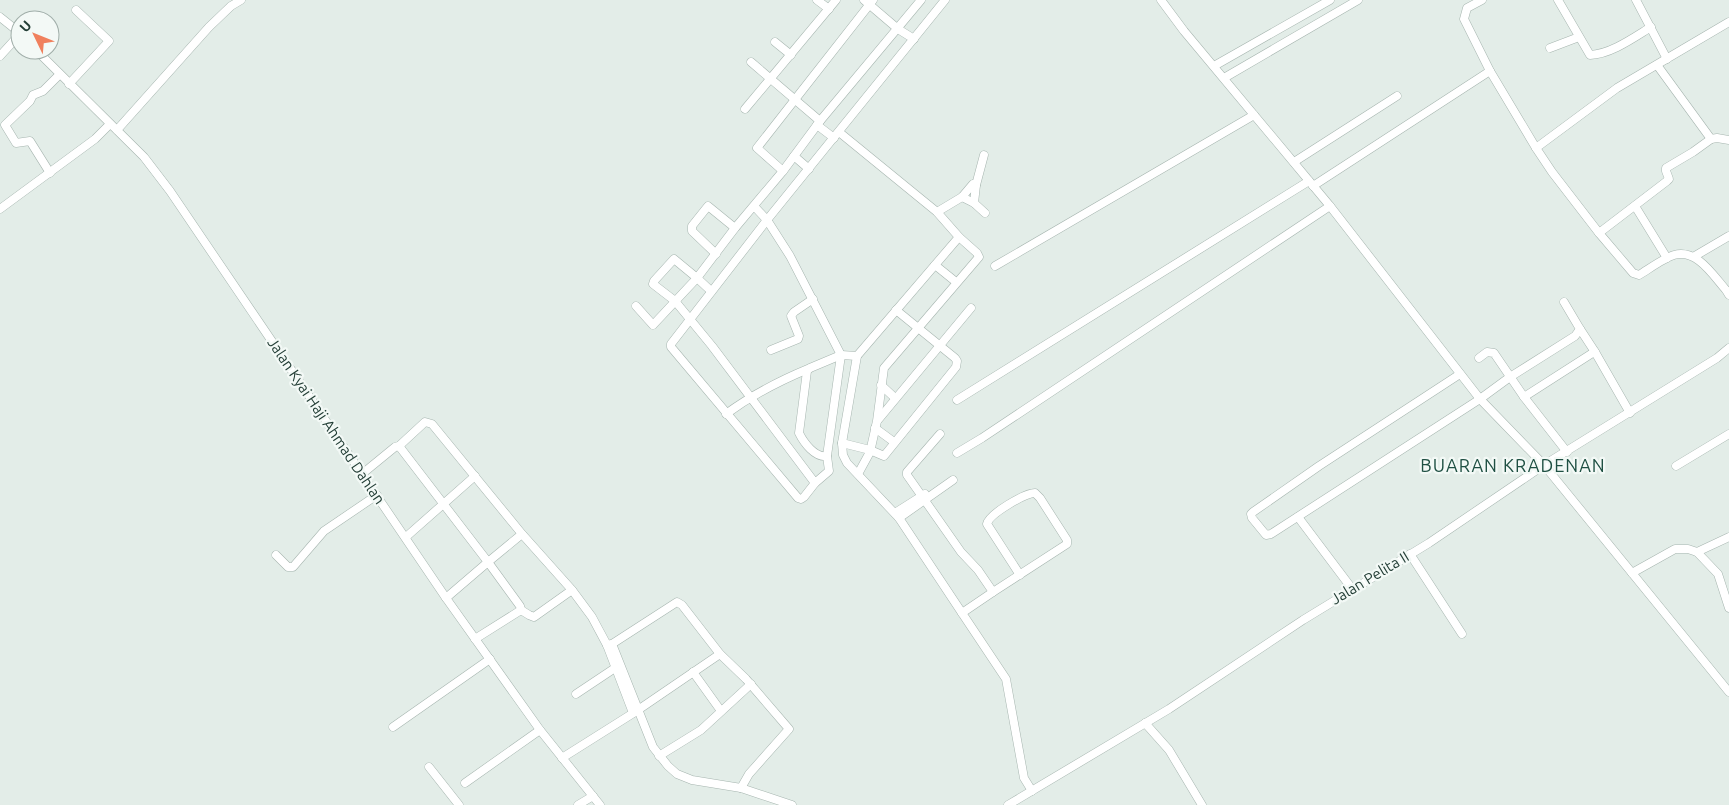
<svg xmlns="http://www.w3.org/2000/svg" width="1729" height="805" font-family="Ubuntu,sans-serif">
  <rect width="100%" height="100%" fill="#e3ede8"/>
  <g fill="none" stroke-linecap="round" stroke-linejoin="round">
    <defs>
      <g id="minor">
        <polyline points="817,0 829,9"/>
        <polyline points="864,0 898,29 914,39"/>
        <polyline points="1161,0 1184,31 1330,206 1480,399 1544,465 1729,692"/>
        <path d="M 1558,0 L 1590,55 C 1611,54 1633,38 1651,27"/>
        <polyline points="1636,0 1667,59"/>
        <polyline points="0,17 20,33"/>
        <path d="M 1729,22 L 1617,88 L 1536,148 L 1552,172 L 1599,233 L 1633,273 L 1639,275 C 1649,269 1664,258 1674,255 C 1697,249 1712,274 1726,290 L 1729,295"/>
        <polyline points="775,42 791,55"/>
        <polyline points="1550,48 1579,37"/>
        <polyline points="36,50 144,157 170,191 446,598 540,730 600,805"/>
        <polyline points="0,56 20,34"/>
        <polyline points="751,62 820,121"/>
        <polyline points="1657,65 1711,139 1717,138 1729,140"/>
        <polyline points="1214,66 1330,0"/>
        <polyline points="1490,71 1536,148"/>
        <polyline points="1224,78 1358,0"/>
        <polyline points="69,84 109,41 76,10"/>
        <polyline points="745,109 836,0"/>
        <polyline points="817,125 834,138"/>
        <polyline points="117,130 209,27 231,6 241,0"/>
        <polyline points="794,156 809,169"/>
        <polyline points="1294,162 1397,96"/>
        <polyline points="783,171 757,148 873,0"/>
        <polyline points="50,173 30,141 16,143 5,125 30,101 33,95 43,91 59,75"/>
        <polyline points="976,185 984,155"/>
        <polyline points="1313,186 1490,71 1464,19 1467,8 1482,0"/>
        <polyline points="962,197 974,203 985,213"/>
        <polyline points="754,206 767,220 790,256 841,355 827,456 829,471 815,483 712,346 675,301 653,284 654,281 674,259 697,278 735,228 783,171 820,121 921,0"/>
        <polyline points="1635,206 1667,258"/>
        <polyline points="0,209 95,139 110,124"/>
        <polyline points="937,212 962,197 973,184 976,185 974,203"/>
        <polyline points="1599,233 1667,181 1669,179 1666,171 1666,168 1693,152 1711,139"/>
        <polyline points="716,254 692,231 692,226 708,206 735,228"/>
        <polyline points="1695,256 1729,236"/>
        <polyline points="935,265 956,282"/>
        <polyline points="995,266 1254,115"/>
        <polyline points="636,306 653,325 697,278 711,291"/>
        <polyline points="1580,329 1595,352"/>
        <polyline points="771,350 798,339 799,336 791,316 794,312 813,299"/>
        <polyline points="857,356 842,443 843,455 847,463 899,518 953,480"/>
        <polyline points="1479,358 1487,352 1494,353 1524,397"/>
        <polyline points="1460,374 1319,466 1253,512 1251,514 1252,518 1266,535 1271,534 1480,399 1510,377 1575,336 1580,329 1564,302"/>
        <polyline points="881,385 895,398"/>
        <polyline points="957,400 1309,181"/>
        <path d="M 726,414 C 752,395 779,381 808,369"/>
        <polyline points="878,420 971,308"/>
        <polyline points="875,428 894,442"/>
        <polyline points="940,434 907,472 907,475 961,552 978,570 993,592 962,613 1006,679 1024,778 1032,791"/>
        <polyline points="842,443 870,450 884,456 956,367 957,361 955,358 896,310"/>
        <polyline points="399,446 488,562 522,534"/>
        <polyline points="1567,452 1524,397 1591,354 1595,352 1630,413"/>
        <polyline points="957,453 982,438 1330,206"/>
        <path d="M 827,456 C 815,458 804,443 799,433 L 807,371 L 810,368 L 841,355 L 857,356 L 959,237 L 937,212 L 839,132"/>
        <polyline points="1676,466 1729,434"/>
        <polyline points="362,474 395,447 399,446 425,422 432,424 522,534 572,590 592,617 607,645 633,713"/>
        <polyline points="858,474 870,452 877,421 884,368 979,257 977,253 959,237"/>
        <polyline points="815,483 804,497 801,499 798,498 671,347 671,344 767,220 945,0"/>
        <polyline points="895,513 925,494"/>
        <polyline points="1298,517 1353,590"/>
        <polyline points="899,518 962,613"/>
        <polyline points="406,537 475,476"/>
        <polyline points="1697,552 1729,537"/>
        <polyline points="1410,554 1462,634"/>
        <polyline points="276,555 288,567 293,567 324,531 377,495"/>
        <polyline points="1632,573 1675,549 1688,549 1697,552 1718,574 1729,608"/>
        <path d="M 993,592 L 1067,544 L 1067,540 L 1040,498 L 1035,493 C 1025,493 989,514 987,524 L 1020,575"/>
        <polyline points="446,598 488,562 520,606 521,610 475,639"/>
        <polyline points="521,610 529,615 534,617 572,590"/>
        <polyline points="612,644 653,747 668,766 677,774 692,780 741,788 792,805"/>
        <polyline points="607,645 612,644 677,602 682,605 720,654 746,679 789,729 749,774 741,788"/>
        <polyline points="693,672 721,711"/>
        <polyline points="576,694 615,668"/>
        <polyline points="1145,723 1169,750 1202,805"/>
        <polyline points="393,727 490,659"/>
        <polyline points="659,756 701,730 751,684"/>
        <polyline points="562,758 635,712 720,654"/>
        <polyline points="429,767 459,805"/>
        <polyline points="465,783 540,730"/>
        <polyline points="578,805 593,796"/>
        <polyline points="1008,805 1169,709 1303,620 1429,543 1544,465 1717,358 1729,348"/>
      </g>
    </defs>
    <!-- minor casing -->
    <use href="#minor" stroke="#a6b5af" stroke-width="9"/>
    <!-- minor -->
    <use href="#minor" stroke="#fff" stroke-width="8"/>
  </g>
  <g text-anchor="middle" stroke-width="4.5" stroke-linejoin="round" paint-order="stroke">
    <!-- street labels -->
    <g font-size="15" fill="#233e36" stroke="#f3f9f6">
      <text transform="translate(326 421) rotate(56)" y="5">Jalan Kyai Haji Ahmad Dahlan</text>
      <text transform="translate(1370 578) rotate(-31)" y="5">Jalan Pelita II</text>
    </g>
    <!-- quarter labels -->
    <g font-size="18" letter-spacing="1" fill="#1f5043" stroke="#f3f9f6">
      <text x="1513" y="472">BUARAN KRADENAN</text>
    </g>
  </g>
  <!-- north arrow -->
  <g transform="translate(35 35) rotate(313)"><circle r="24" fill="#f3f9f6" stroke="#a0aea9"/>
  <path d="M0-4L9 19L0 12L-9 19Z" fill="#f0805d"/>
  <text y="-8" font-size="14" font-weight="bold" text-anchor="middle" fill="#233e36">U</text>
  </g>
</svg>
